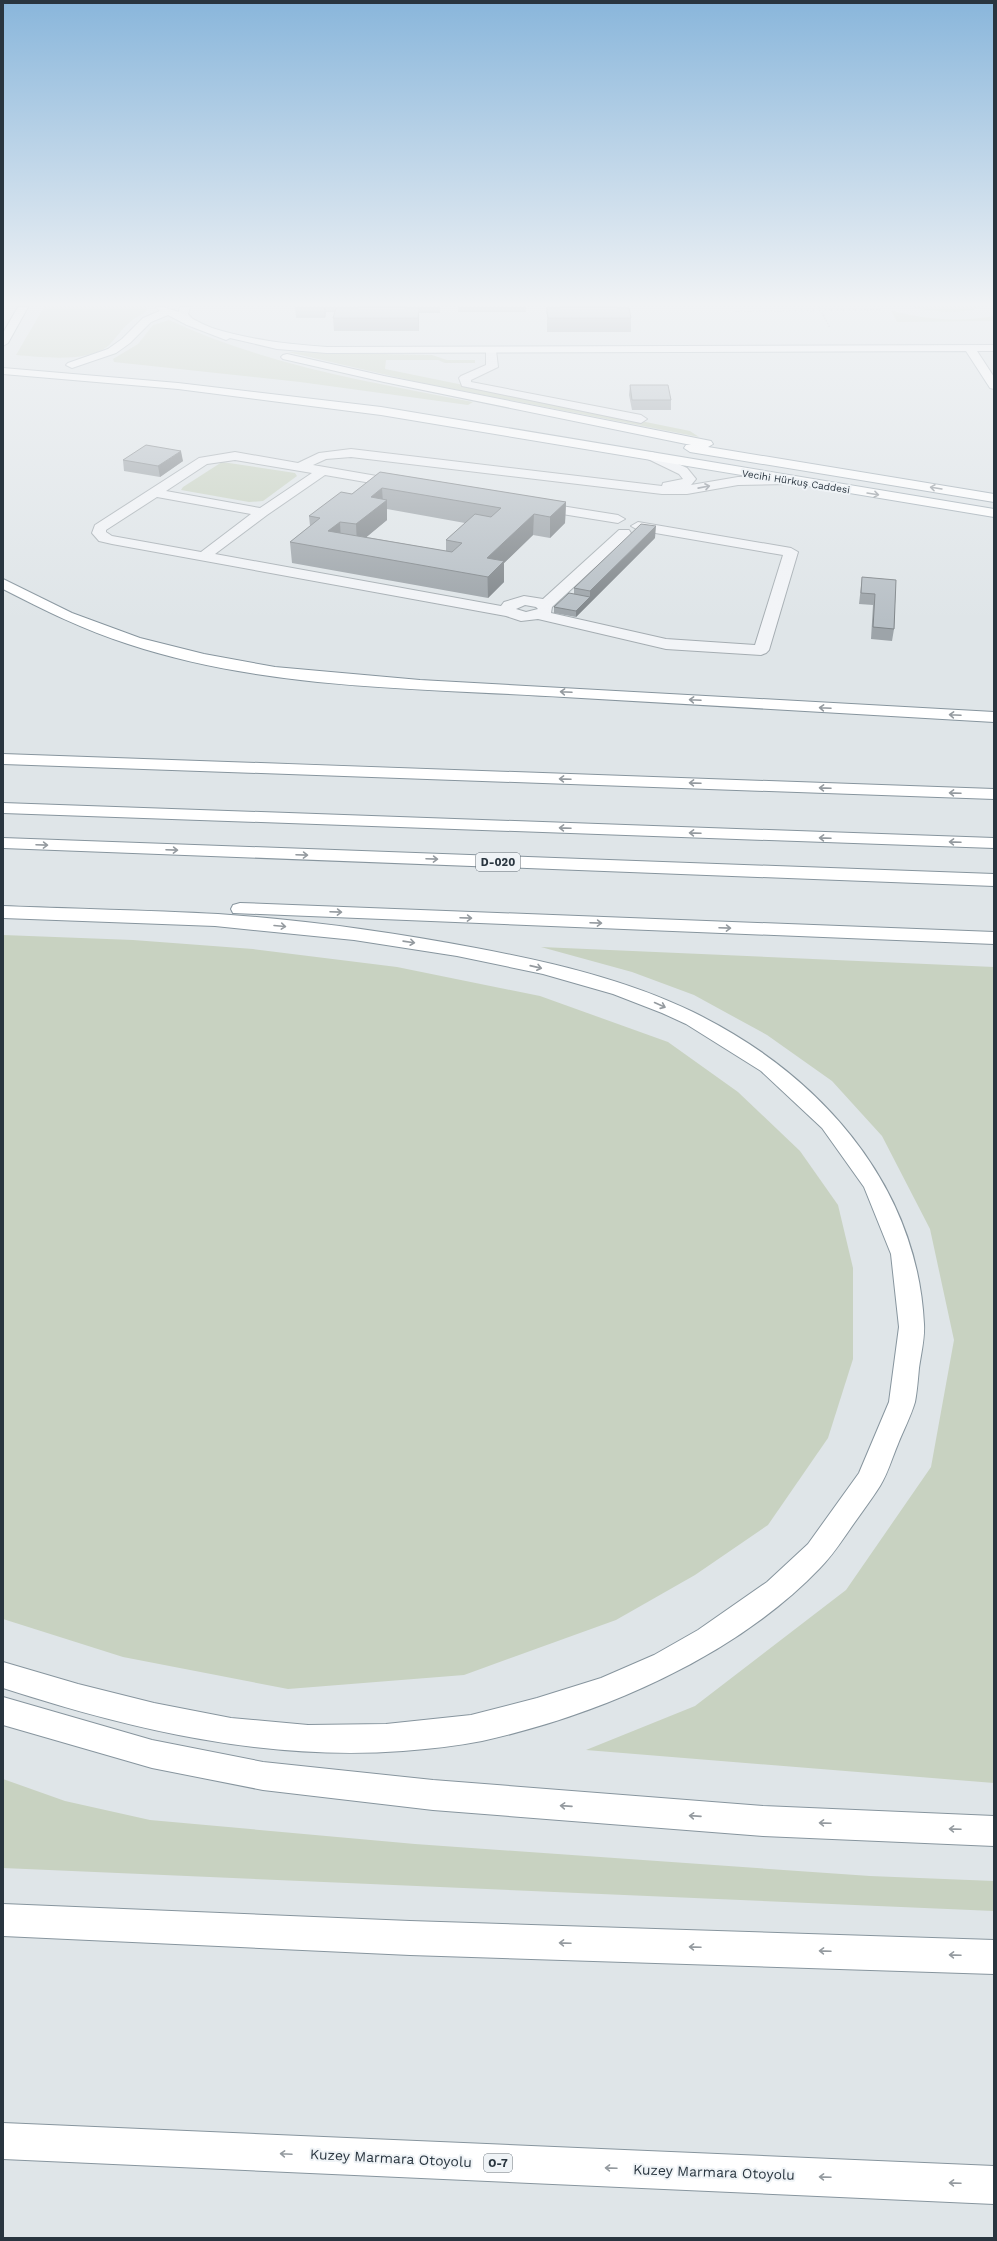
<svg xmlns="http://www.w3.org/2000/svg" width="997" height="2241" font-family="'Work Sans',sans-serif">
  <rect width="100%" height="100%" fill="#dfe5e8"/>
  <!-- green -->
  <g fill="#c8d2c1">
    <path d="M 44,307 L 147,307 L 148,308 C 143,315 135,317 129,323 C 121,329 116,339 108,346 C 86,363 42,357 16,355 Z"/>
    <path d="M 912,307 L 981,307 C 971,314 924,312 912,307 Z"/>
    <path d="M 891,310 C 921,320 963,322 994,316 L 994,321 L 897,322 Z"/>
    <path d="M 169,320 C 265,365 370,382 473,402 L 468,405 L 300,382 L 114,362 L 113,359 L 138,344 L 153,325 Z"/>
    <polygon points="288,352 432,355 447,360 475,360 475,363 445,363 438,360 386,360 385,369 690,431 699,437 417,382"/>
    <polygon points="222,462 295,473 297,476 263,501 249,502 181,490 183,487"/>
    <polygon points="3,935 133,940 253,949 397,967 540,996 668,1042 738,1092 800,1151 838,1205 853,1268 853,1359 828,1438 768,1525 695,1575 616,1620 464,1675 288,1689 123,1657 3,1619"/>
    <polygon points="541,947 994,967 994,1783 586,1750 695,1706 846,1590 931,1467 954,1340 930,1229 882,1136 832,1081 767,1035 694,995 632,972"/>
    <polygon points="3,1779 65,1801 150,1820 415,1844 870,1876 994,1881 994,1911 3,1868"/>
  </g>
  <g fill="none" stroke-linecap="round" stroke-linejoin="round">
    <defs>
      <g id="minor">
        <polygon points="180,307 190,307 188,314 196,323 195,325 187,325 178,314"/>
        <polygon points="491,347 496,350 498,367 471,380 471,382 641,415 647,419 641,423 462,386 459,378 461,376 486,365 486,350"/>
        <path d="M 351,449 L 662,486 L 663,483 L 683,479 L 679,474 L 648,459 L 646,456 L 648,453 L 652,452 L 687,468 L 696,479 L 691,485 L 738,477 L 790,476 L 796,480 L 790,484 L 738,485 L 687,494 L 662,494 L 351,457 L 326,459 L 313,465 L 400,480 L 406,484 L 400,488 L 325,475 L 267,515 L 215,554 L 501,606 L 504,602 L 524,596 L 543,599 L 619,530 L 629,530 L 631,533 L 629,536 L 552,607 L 551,613 L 666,639 L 755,645 L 783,555 L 638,530 L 631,526 L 638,522 L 791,548 L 798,552 L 769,650 L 766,653 L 761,655 L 666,649 L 538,619 L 521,621 L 506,616 L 112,544 L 99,541 L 92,533 L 95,525 L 199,458 L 235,452 L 298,463 L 319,453 ZM 235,460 L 312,473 L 260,508 L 166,491 L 207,464 ZM 157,497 L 251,514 L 201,552 L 112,536 L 106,532 L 106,530 ZM 525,605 L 536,607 L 538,609 L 526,612 L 516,609 Z"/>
        <polygon points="536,502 618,515 625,519 618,523 531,509 529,506 531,503"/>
      </g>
      <g id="major">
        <path d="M 156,307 C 177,307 193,321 212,328 C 249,340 289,344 327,347 L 994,345 L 994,351 L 977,351 L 994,377 L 994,389 L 990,388 L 966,351 L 327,353 L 277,349 L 230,338 L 226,340 L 187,325 L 168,315 L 151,322 L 130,343 L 116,353 L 72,368 L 66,365 L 68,363 L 108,349 L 122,339 L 143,318 L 160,311 Z"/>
        <polygon points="287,354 384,376 711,441 713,444 708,447 994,494 994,502 690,452 684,448 686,445 691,445 384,382 283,359 281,357 283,355"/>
        <polygon points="3,368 178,383 381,407 994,509 994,517 381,415 178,389 3,374"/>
      </g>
      <g id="highway">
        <polygon points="18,307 28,307 8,343 3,346 3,333"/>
        <path d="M 3,579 L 72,613 L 140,638 L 204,654 L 275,667 L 420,680 L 994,712 L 994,722 C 851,714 707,705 564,697 C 419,688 267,690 128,644 C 84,630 44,610 3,589 Z"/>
        <polygon points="3,754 994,789 994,799 3,764"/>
        <polygon points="3,803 994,838 994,848 3,813"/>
        <polygon points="3,838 994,874 994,886 3,848"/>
        <polygon points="240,903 994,932 994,944 233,913 231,909 233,905"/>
        <path d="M 3,906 C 75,909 146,910 218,914 C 305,920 391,932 476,948 C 550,962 625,979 693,1012 C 816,1072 917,1181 924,1324 C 925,1338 921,1354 919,1368 C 918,1379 917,1392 915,1402 C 911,1416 903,1431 898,1444 C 892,1458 888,1473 880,1486 C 870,1502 858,1517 848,1532 C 839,1545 831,1557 820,1568 C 735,1657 600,1715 482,1741 C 456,1746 429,1749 403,1751 C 265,1761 133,1730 3,1688 L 3,1662 L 78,1684 L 154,1703 L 231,1718 L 308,1725 L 386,1724 L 471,1715 L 537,1698 L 601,1678 L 654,1655 L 698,1630 L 767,1582 L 808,1544 L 859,1473 L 889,1402 L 899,1327 L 891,1254 L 864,1187 L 822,1128 L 761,1071 L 686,1024 L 662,1013 L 613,994 L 543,974 L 457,956 L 354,940 L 215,926 L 3,918 Z"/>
        <polygon points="3,1697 152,1740 263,1762 433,1780 763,1806 994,1816 994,1846 763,1836 433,1810 263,1790 152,1768 3,1725"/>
        <polygon points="3,1904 410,1921 994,1940 994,1974 410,1955 3,1936"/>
        <polygon points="3,2123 994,2166 994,2204 3,2159"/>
      </g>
    </defs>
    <!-- minor casing -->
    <use href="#minor" stroke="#a5adb2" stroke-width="2"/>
    <!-- major casing -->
    <use href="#major" stroke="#9fabb3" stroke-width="2"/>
    <!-- highway casing -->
    <use href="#highway" stroke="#87959e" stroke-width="2"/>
    <!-- path -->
    <g stroke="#bec2c7" stroke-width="1.5" stroke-dasharray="1.5 1.5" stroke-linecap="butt">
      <polyline points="819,307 830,328"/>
      <polyline points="735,311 880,310"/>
    </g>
    <!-- minor -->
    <use href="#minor" fill="#f2f4f7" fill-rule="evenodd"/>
    <!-- major -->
    <use href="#major" fill="#fff" fill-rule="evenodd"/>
    <!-- highway -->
    <use href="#highway" fill="#fff" fill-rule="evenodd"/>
  </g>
  <!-- wall -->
  <g fill="#9da4a9" fill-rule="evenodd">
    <polygon points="295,307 440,307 440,313 419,313 419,331 334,331 333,318 335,312 326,312 325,318 296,318"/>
    <rect x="458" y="307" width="68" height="5"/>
    <polygon points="546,307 628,307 631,318 631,332 547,332 547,314 546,314"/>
    <polygon points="630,385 671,400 671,410 632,410 629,395"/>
    <polygon points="123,460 183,461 160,477 124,471"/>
    <path d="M 380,472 L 566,502 L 565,523 L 550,538 L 533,535 L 504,563 L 504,582 L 488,598 L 292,563 L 290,542 L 310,526 L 309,516 L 352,494 ZM 387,509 L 465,523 L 446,540 L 446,551 L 366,537 L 387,520 Z"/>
    <polygon points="655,538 576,617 554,613 554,607 574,594 574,588"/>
    <polygon points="862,577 896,580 894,629 892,641 871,639 873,605 859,604"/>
  </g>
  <!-- shaded-wall -->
  <g fill="#80868a">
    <polygon points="324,307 325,307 326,312 325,318"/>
    <polygon points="419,308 419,331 418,318"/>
    <polygon points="181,451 183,461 160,477 158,466"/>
    <polygon points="382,488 383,503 387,500 387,520 357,545 356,524 371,497"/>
    <polygon points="566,502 565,523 550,538 550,517"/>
    <polygon points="534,514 533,535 504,563 504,582 488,598 487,558"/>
    <polygon points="340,522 341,543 328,531"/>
    <polygon points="656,526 655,538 590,603 590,591"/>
    <polygon points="590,597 590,603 576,617 576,611"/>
  </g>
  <!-- building -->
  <g fill="#b7bfc5" stroke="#80868a" fill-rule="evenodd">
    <polygon points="359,307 405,307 405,308 419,308 418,318 333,318 336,308 359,308"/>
    <polygon points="560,307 616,307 616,308 629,308 631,318 548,318 547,308 560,308"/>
    <polygon points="630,385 668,385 671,400 632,400"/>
    <polygon points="146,445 181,451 158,466 123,460"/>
    <path d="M 380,472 L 566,502 L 550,517 L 534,514 L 487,558 L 504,561 L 488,577 L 290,542 L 320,518 L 309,516 L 341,492 L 352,494 ZM 382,488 L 501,508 L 491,517 L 475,514 L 446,540 L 462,543 L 452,552 L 328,531 L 340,522 L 356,524 L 387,500 L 371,497 Z"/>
    <polygon points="641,524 656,526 590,591 574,588"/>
    <polygon points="862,577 896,580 894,629 873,627 875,594 861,593"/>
    <polygon points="569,593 590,597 576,611 554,607"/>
  </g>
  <!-- one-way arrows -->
  <defs><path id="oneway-shaft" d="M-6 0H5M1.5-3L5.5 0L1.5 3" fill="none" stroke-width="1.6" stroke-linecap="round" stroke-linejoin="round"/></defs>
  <use stroke="#8e949b" href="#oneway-shaft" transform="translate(704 487) rotate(-11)"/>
  <g stroke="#949a9f">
    <use href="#oneway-shaft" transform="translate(936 488) rotate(-171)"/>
    <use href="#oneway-shaft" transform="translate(873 494) rotate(9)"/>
    <use href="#oneway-shaft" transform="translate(566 692) rotate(-177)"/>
    <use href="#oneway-shaft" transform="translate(695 700) rotate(-177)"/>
    <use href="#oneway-shaft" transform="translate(825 708) rotate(-177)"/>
    <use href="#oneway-shaft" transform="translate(955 715) rotate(-177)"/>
    <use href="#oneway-shaft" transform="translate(565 779) rotate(-178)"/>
    <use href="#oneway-shaft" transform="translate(695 783) rotate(-178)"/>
    <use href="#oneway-shaft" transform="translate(825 788) rotate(-178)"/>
    <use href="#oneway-shaft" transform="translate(955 793) rotate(-178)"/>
    <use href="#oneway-shaft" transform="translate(565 828) rotate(-178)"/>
    <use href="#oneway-shaft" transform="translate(695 833) rotate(-178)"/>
    <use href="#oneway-shaft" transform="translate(825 838) rotate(-178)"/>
    <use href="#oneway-shaft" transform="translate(955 842) rotate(-178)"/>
    <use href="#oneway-shaft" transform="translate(42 845) rotate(2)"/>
    <use href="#oneway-shaft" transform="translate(172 850) rotate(2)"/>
    <use href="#oneway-shaft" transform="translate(302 855) rotate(2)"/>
    <use href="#oneway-shaft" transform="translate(432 859) rotate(2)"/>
    <use href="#oneway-shaft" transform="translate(336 912) rotate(2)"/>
    <use href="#oneway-shaft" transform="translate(466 918) rotate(2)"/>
    <use href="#oneway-shaft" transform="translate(596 923) rotate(2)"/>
    <use href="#oneway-shaft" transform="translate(280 926) rotate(5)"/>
    <use href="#oneway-shaft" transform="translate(725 928) rotate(2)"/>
    <use href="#oneway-shaft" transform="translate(409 942) rotate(8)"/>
    <use href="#oneway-shaft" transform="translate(536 967) rotate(13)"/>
    <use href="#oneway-shaft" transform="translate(660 1005) rotate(24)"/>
    <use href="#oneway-shaft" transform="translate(566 1806) rotate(-176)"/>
    <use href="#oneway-shaft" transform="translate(695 1816) rotate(-176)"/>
    <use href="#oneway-shaft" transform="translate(825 1823) rotate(-178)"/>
    <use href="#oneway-shaft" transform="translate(955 1829) rotate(-178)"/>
    <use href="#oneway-shaft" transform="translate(565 1943) rotate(-178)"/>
    <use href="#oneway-shaft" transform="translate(695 1947) rotate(-178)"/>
    <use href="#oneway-shaft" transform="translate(825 1951) rotate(-178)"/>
    <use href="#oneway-shaft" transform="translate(955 1955) rotate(-178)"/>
    <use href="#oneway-shaft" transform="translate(286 2154) rotate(-177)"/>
    <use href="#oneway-shaft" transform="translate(611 2168) rotate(-178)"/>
    <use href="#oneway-shaft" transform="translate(825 2177) rotate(-178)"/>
    <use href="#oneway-shaft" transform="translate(955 2183) rotate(-178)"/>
  </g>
  <!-- sky -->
  <linearGradient id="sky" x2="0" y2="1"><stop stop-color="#89b6db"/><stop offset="0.49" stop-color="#f1f3f5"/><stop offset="1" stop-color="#f1f3f5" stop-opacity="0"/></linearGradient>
  <rect width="997" height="621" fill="url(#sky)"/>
  <g text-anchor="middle" stroke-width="4" stroke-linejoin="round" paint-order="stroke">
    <!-- far-street labels -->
    <g font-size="10" fill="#29353f" stroke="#eff3f6">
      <text transform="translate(796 481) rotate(9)" y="4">Vecihi Hürkuş Caddesi</text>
    </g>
    <!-- shield labels -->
    <g fill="#eff3f6" stroke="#646e76" stroke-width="1">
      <rect x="476" y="853" width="44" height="18" rx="3"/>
      <rect x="484" y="2154" width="28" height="18" rx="3"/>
    </g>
    <g font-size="11" font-weight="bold" fill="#29353f">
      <text x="498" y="866">D-020</text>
      <text x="498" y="2167">O-7</text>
    </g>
    <!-- near-street labels -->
    <g font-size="14" fill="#29353f" stroke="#eff3f6">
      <text transform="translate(391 2158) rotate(3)" y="5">Kuzey Marmara Otoyolu</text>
      <text transform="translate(714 2172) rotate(2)" y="5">Kuzey Marmara Otoyolu</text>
    </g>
  </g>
  <!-- border -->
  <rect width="997" height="2241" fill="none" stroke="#29353f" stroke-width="8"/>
</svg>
